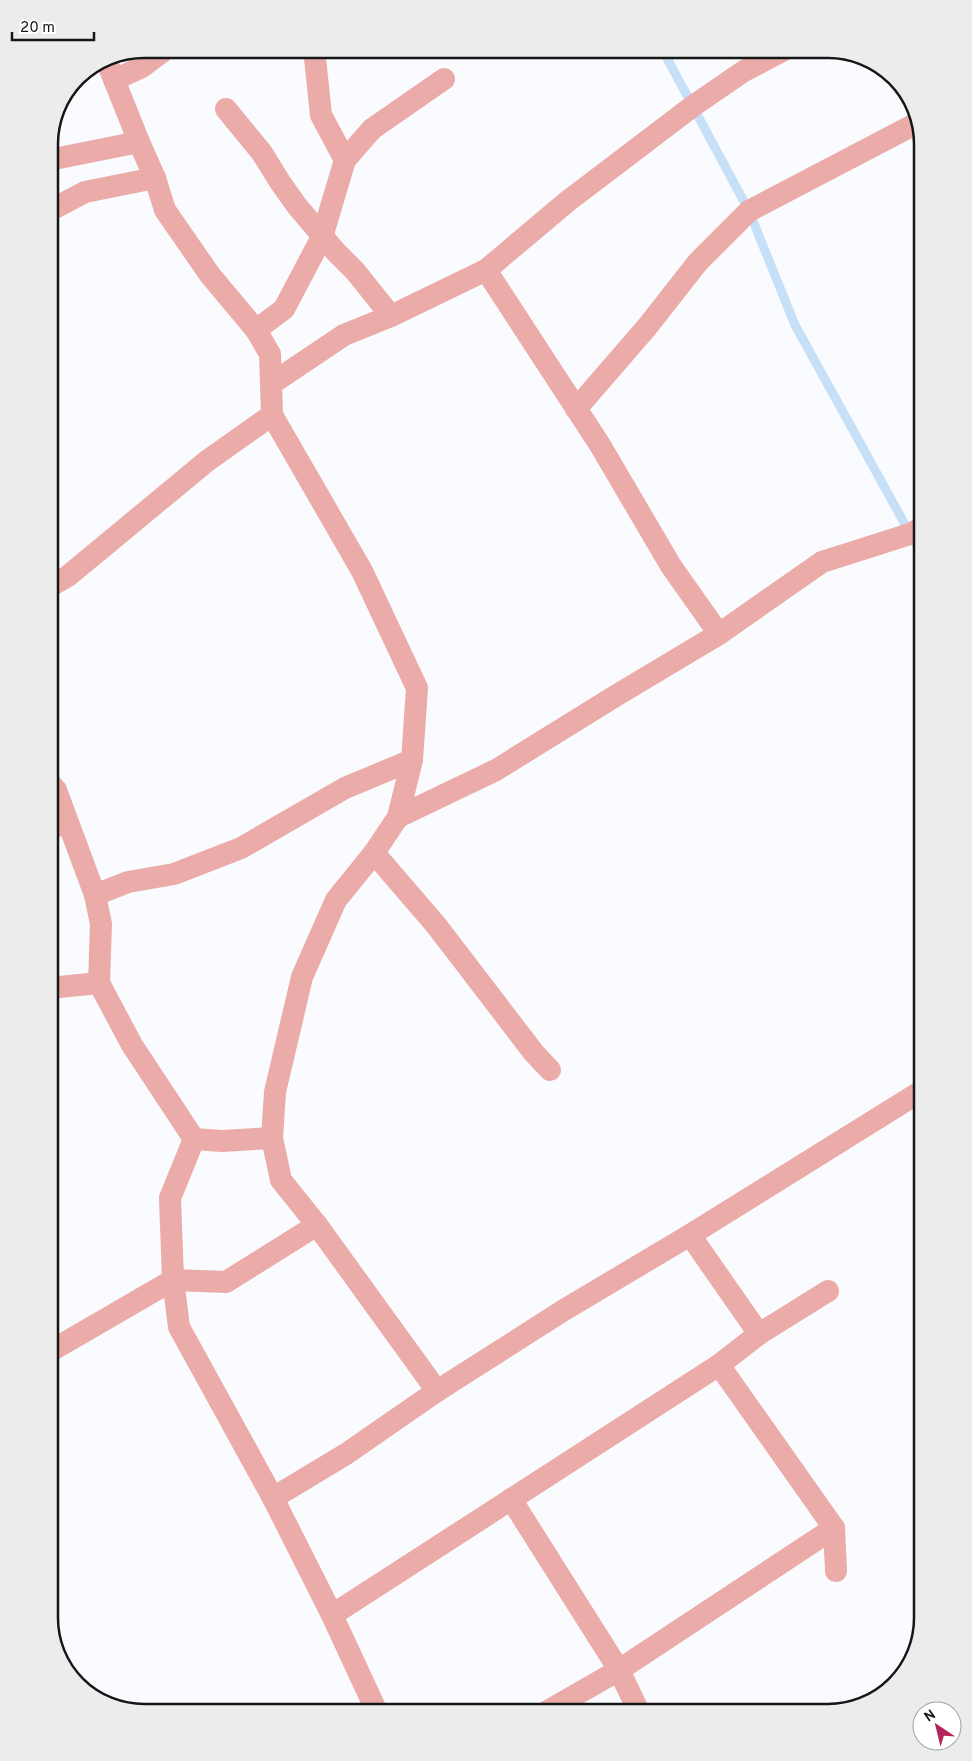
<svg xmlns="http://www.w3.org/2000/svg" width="972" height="1761" font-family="Overpass,sans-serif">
  <rect width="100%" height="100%" fill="#fafbfe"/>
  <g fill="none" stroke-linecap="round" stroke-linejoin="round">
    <!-- stream -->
    <polyline stroke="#c5e0f7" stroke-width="9" points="662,49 749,211 795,325 923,557"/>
    <!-- street -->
    <g stroke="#ebaba9" stroke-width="22">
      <polyline points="314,49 321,115 345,160"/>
      <polyline points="105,57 139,142 155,178 165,210 210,275 256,330 270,354 272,415 362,571 417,688 412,760 398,817 374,853 336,900 302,977 275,1092 272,1138 281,1180 317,1225 437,1391"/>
      <polyline points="114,80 142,67 166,49"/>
      <polyline points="226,109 262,153 280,182 297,206 336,252 355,271 391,316"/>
      <polyline points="49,160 139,142"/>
      <polyline points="49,211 85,192 155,178"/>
      <polyline points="486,270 568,201 693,106 744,71 786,49"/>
      <polyline points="256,330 284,309 322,237 345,160 372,129 444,79"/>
      <polyline points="271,384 344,335 391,316 486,270 600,445 671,566 719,634 617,695 496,770 398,817"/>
      <polyline points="576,409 647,327 698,262 749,211 919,122"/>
      <polyline points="49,587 68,576 207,461 272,415"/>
      <polyline points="719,634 822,562 910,534 923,527"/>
      <polyline points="49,782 56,790 95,895 101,924 99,983 132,1045 194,1139 222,1141 272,1138"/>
      <polyline points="49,830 67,821"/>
      <polyline points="374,853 436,925 534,1053 550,1070"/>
      <polyline points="95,895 128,882 174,874 241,848 345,788 412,760"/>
      <polyline points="49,988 99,983"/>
      <polyline points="194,1139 170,1198 173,1280 179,1327 273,1498 332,1615 377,1712"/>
      <polyline points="690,1235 759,1334"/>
      <polyline points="49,1352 173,1280 226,1282 317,1225"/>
      <polyline points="719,1365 834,1528 836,1571"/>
      <polyline points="273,1498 346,1454 437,1391 564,1310 690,1235 923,1090"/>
      <polyline points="511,1499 619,1670 639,1712"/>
      <polyline points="332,1615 719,1365 759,1334 828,1291"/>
      <polyline points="546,1712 619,1670 834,1528"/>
    </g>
  </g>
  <!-- crop -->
  <path d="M0 0H972V1761H0ZM144 58H828A86 86 0 0 1 914 144V1618A86 86 0 0 1 828 1704H144A86 86 0 0 1 58 1618V144A86 86 0 0 1 144 58Z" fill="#ececec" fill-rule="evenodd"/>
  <path fill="none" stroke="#151616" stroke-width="2.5" d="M144 58H828A86 86 0 0 1 914 144V1618A86 86 0 0 1 828 1704H144A86 86 0 0 1 58 1618V144A86 86 0 0 1 144 58Z"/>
  <!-- north arrow -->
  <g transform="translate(937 1726) rotate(325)"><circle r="24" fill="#ffffff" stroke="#a1a2a2"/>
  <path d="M0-4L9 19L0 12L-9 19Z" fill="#b3255a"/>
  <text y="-8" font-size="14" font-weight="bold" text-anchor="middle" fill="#151616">N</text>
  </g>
  <!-- scale -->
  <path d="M12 32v8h82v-8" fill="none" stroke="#151616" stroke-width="2.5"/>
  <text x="20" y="32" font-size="15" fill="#151616" stroke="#ffffff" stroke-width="4" paint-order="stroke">20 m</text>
</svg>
